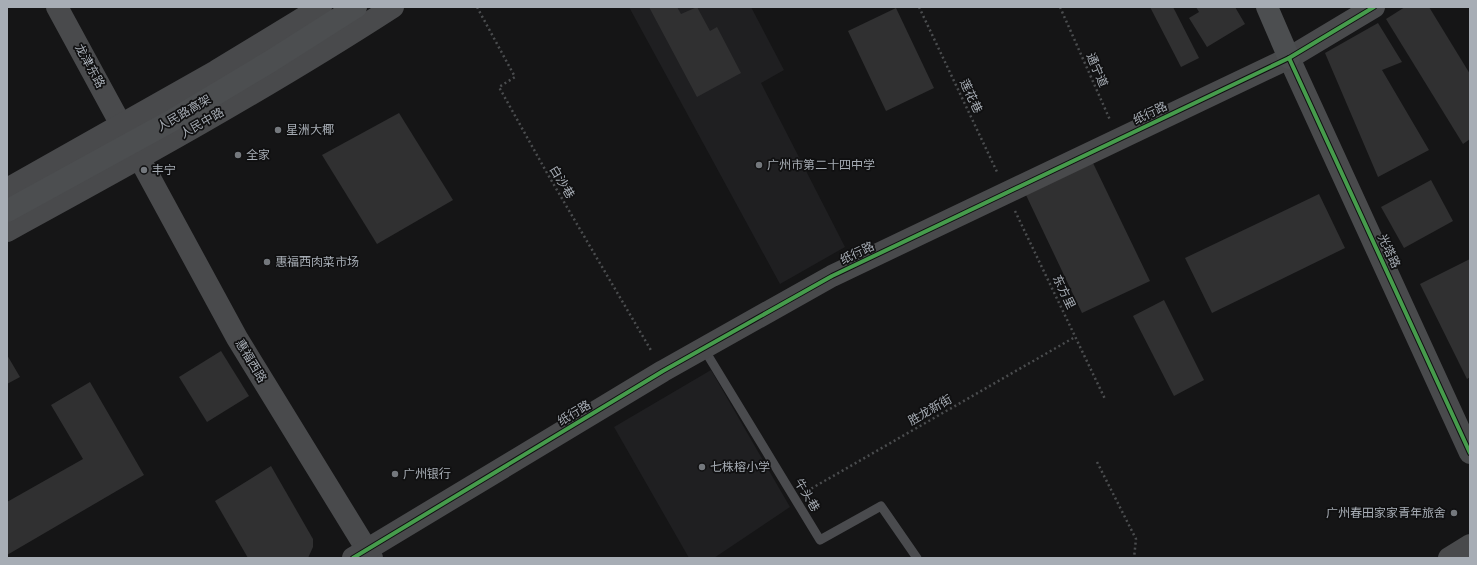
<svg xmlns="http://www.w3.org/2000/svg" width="1477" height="565" font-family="Inter,'Noto Sans SC',sans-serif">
  <rect width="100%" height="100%" fill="#151516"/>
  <!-- built -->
  <g fill="#1f1f21">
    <polygon points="629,7 751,7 784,70 761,83 845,247 780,284"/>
    <polygon points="711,370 790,507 714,558 689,558 614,427"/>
  </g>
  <!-- building -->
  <g fill="#303031">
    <polygon points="649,7 677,7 681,14 697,7 710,31 717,27 741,73 697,97"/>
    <polygon points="1150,7 1173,7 1199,58 1181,67"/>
    <polygon points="1196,7 1235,7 1245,24 1207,47 1189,18 1199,12"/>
    <polygon points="1405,7 1429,7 1470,74 1470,139 1463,144 1386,19"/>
    <polygon points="896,8 934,88 886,111 848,31"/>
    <polygon points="1378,23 1402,62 1382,70 1429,150 1378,177 1325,53"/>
    <polygon points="399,113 453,200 377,244 322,155"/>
    <polygon points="1093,163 1150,281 1082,313 1026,195"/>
    <polygon points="1431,180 1453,221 1404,248 1381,207"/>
    <polygon points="1319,194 1345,248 1212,313 1185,258"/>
    <polygon points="1470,259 1470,377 1467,379 1420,284"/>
    <polygon points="1164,300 1204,380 1174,396 1133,316"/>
    <polygon points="221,351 249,396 207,422 179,377"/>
    <polygon points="7,355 20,377 7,384"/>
    <polygon points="90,382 144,475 7,555 7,502 83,459 51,405"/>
    <polygon points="271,466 313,539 313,547 308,558 248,558 215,501"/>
  </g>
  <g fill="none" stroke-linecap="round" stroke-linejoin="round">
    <!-- path -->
    <g stroke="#4b4d4f" stroke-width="2.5" stroke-dasharray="2 3" stroke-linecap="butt">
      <polyline points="477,7 515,77 499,87 547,173 652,352"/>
      <polyline points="919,7 998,174"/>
      <polyline points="1060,7 1110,120"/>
      <polyline points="1015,211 1105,399"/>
      <polyline points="1097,462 1136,539 1134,558"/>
      <polyline points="807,491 1075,337"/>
    </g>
    <!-- lane -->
    <polyline stroke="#4a4b4e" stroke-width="9" points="704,349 820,540 881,506 917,558"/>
    <!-- secondary -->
    <g stroke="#494a4c" stroke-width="22">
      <polyline points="57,7 237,338 372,558"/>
      <polyline points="1289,58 1470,453"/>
      <polyline points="7,189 216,71 321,7"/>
      <path d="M 7,231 C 137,160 268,88 393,7"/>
      <polyline points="353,558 663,371 832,276 1289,58 1374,7"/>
      <polyline points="1449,558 1470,545"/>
    </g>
    <!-- primary -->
    <polyline stroke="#4c4e50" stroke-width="22" points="1267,7 1289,58"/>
    <!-- primary-bridge -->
    <polyline stroke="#4c4e50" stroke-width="22" points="7,211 171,121 271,61 356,7"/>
    <defs>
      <g id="cycleway">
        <polyline points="1289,58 1470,453"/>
        <polyline points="353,558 663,371 832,276 1289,58 1374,7"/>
      </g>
    </defs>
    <!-- cycleway casing -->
    <use href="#cycleway" stroke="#101011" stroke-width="6"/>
    <!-- cycleway -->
    <use href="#cycleway" stroke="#469c4c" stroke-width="4"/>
  </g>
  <!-- markers -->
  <g fill="#74787d" stroke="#101011" stroke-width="1.5">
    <circle cx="278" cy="130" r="4"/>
    <circle cx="238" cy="155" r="4"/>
    <circle cx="759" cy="165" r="4"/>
    <circle cx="144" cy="170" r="4"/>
    <circle cx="267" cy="262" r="4"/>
    <circle cx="702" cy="467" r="4"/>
    <circle cx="395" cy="474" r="4"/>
    <circle cx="1454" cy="513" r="4"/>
  </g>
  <g text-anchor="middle" stroke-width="3.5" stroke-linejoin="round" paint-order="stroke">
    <!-- street labels -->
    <g font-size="12" fill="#a7adb5" stroke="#101011">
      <text transform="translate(90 66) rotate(61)" y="4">龙津东路</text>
      <text transform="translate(1097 70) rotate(67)" y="4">通宁道</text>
      <text transform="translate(971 96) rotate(65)" y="4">莲花巷</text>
      <text transform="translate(184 113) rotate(-30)" y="4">人民路高架</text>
      <text transform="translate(1150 113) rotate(-25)" y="4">纸行路</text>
      <text transform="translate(202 123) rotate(-30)" y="4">人民中路</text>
      <text transform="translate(562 182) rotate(59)" y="4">白沙巷</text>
      <text transform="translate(1389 251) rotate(65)" y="4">光塔路</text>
      <text transform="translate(857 253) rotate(-25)" y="4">纸行路</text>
      <text transform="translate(1064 292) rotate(64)" y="4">东方里</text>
      <text transform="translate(251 361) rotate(59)" y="4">惠福西路</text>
      <text transform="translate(930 410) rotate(-30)" y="4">胜龙新街</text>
      <text transform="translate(574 413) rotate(-31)" y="4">纸行路</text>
      <text transform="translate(807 495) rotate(59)" y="4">牛头巷</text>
    </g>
    <!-- poi labels -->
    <g font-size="12" fill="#a7adb5" stroke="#101011" text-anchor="start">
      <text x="286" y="134">星洲大椰</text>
      <text x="246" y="159">全家</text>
      <text x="767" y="169">广州市第二十四中学</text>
      <text x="152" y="174">丰宁</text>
      <text x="275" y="266">惠福西肉菜市场</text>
      <text x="710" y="471">七株榕小学</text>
      <text x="403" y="478">广州银行</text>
      <text x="1446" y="517" text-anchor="end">广州春田家家青年旅舍</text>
    </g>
  </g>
  <!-- border -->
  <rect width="1477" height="565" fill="none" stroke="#a7adb5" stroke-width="16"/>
</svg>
